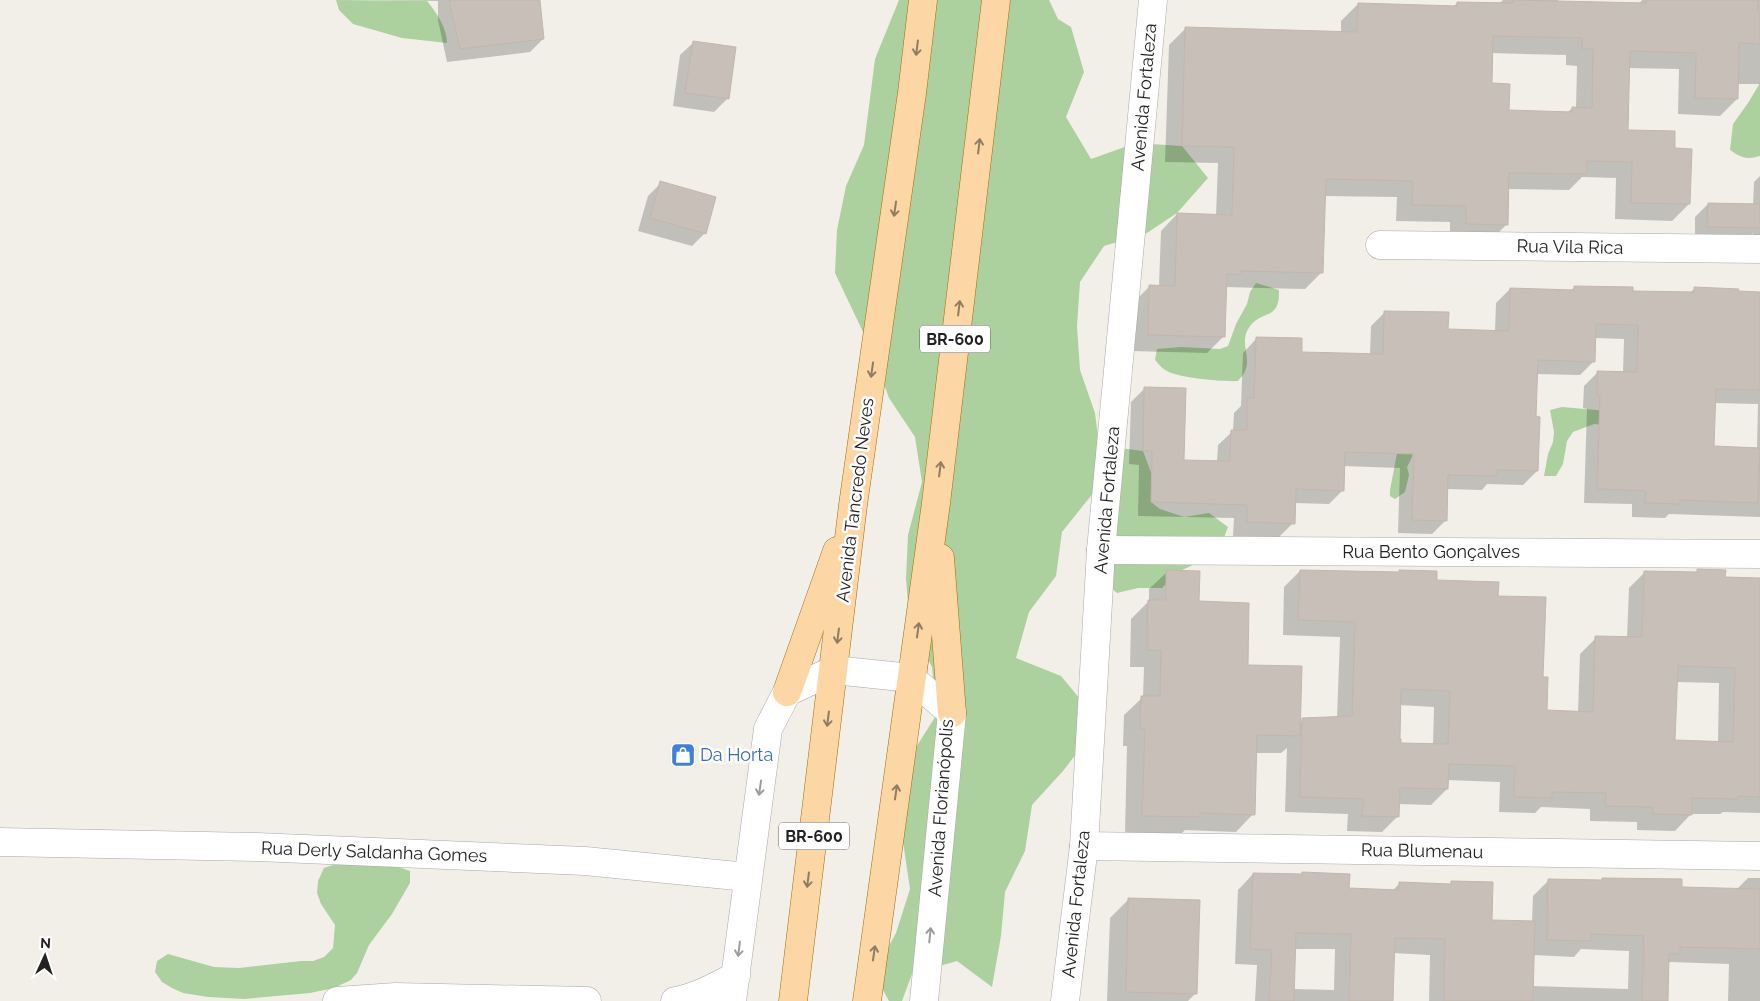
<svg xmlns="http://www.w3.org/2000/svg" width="1760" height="1001" font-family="Raleway,sans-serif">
  <rect width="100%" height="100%" fill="#f2efe9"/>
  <!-- forest -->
  <g fill="#add19e">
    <path d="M 336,0 L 427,1 C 436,12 447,28 447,43 L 402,38 L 353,24 L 339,10 Z"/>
    <polygon points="899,0 1049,0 1058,19 1071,27 1084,72 1066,117 1091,159 1136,143 1182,146 1208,178 1177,213 1147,233 1104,246 1080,282 1077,326 1080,370 1095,413 1101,461 1120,448 1143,451 1153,478 1151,502 1160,509 1184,517 1209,513 1228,527 1220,548 1199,562 1178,572 1162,588 1138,588 1117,593 1101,579 1098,487 1062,532 1056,576 1029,612 1016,658 1061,676 1085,705 1080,749 1063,771 1032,805 1025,851 1005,892 1001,936 992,987 957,961 912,974 902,1001 889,1001 874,974 896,933 910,889 903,842 906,798 913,752 937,714 932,667 910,626 906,579 908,535 922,482 915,437 889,398 873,353 835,273 837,230 846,186 864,145 875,59"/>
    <path d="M 1760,83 L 1760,156 C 1747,160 1741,158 1730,150 L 1733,124 L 1748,103 Z"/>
    <path d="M 1256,283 L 1279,290 C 1280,321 1263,309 1250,326 C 1238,342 1252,356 1245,371 C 1244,375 1240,378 1238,381 C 1224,382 1179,378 1167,371 C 1162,369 1159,364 1155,360 L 1157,349 L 1181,347 L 1220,349 L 1228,346 L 1236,324 L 1247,304 L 1250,292 Z"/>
    <polygon points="1562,407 1608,411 1605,425 1594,424 1573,432 1567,441 1563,464 1556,476 1544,476 1548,454 1553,442 1554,432 1550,410"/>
    <polygon points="1413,444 1412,457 1407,467 1409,475 1405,492 1395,499 1390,496 1390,490 1398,448"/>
    <polygon points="387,863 410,871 410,883 392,914 369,945 357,973 351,980 334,988 310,993 244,999 208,997 183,993 172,988 162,982 155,972 157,961 168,954 214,967 239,968 301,961 313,961 324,957 333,948 335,925 321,904 317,893 318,881 324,868 336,864"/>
  </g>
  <!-- shadow -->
  <g fill="#0003" fill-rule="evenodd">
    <polygon points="372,0 538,0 543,39 530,52 447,62 438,20 438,1"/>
    <path d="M 1503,0 L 1558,0 L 1558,2 L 1639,4 L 1642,0 L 1760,0 L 1760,84 L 1737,84 L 1737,99 L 1720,116 L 1678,114 L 1679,69 L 1628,68 L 1627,132 L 1673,149 L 1689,204 L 1672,221 L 1615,219 L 1616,178 L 1582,177 L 1569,190 L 1507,189 L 1507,224 L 1490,241 L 1450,240 L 1450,222 L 1396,221 L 1397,197 L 1324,196 L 1322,272 L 1305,289 L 1225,287 L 1224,336 L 1207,353 L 1132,351 L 1133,303 L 1150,286 L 1159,286 L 1161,231 L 1177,214 L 1216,216 L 1218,163 L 1165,162 L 1169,45 L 1186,28 L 1341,32 L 1341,21 L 1358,4 L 1453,7 L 1457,3 L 1499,4 ZM 1491,53 L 1566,55 L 1566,65 L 1577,66 L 1576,108 L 1572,108 L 1567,113 L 1508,111 L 1491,84 Z"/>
    <polygon points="694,42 728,98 714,112 673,106 680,55"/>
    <polygon points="1760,176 1760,237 1753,236 1753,233 1746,240 1695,239 1695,217 1708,204 1753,205 1754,182"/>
    <polygon points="661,183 705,233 692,246 638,231 648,196"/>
    <path d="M 1575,287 L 1632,292 L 1690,293 L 1694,289 L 1760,293 L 1760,517 L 1669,514 L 1665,518 L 1632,517 L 1632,504 L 1584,503 L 1587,409 L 1583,408 L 1584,386 L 1598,372 L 1623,373 L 1624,339 L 1595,338 L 1594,361 L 1580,375 L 1536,374 L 1535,418 L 1537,471 L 1523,485 L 1487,484 L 1482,490 L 1447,489 L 1446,520 L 1432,534 L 1398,533 L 1400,468 L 1343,466 L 1343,490 L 1329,504 L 1294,503 L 1293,523 L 1279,537 L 1233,536 L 1234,518 L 1138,516 L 1139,465 L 1129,464 L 1131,402 L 1145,388 L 1183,461 L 1217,462 L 1218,445 L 1233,431 L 1234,413 L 1241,406 L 1243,353 L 1257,338 L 1301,353 L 1370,355 L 1371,326 L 1385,312 L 1447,330 L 1495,332 L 1496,303 L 1510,289 L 1570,291 ZM 1714,403 L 1758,404 L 1757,449 L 1712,448 Z"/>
    <path d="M 1300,571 L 1436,581 L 1497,597 L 1542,678 L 1546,711 L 1578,712 L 1580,654 L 1596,638 L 1627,638 L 1629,588 L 1645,572 L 1695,573 L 1698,571 L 1724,579 L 1760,580 L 1760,813 L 1723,812 L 1720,814 L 1691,814 L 1675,831 L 1637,830 L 1637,822 L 1590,821 L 1590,809 L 1541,807 L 1535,813 L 1499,812 L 1500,782 L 1447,780 L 1447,789 L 1431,805 L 1398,804 L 1398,816 L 1382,832 L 1347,831 L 1348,814 L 1285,812 L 1287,748 L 1281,753 L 1255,753 L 1253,814 L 1236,832 L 1185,830 L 1181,834 L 1125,833 L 1127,746 L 1123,746 L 1124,715 L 1143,697 L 1144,667 L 1130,667 L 1131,619 L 1149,601 L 1149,589 L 1167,572 L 1198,602 L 1246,666 L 1299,723 L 1303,720 L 1337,718 L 1340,637 L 1283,635 L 1284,587 ZM 1676,682 L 1719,683 L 1718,743 L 1674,741 ZM 1399,705 L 1434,707 L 1433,745 L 1400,744 Z"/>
    <path d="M 1253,874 L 1348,889 L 1392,891 L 1400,883 L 1449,885 L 1452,882 L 1491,921 L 1532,922 L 1533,896 L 1549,880 L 1736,890 L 1748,878 L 1760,878 L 1760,1001 L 1728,1001 L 1729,964 L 1670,962 L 1667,965 L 1666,1001 L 1429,1001 L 1430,955 L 1393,953 L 1391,1001 L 1255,1001 L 1257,965 L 1235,964 L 1238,890 ZM 1294,949 L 1335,949 L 1334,990 L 1293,989 ZM 1581,949 L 1629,951 L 1628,989 L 1532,986 L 1533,955 L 1574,957 Z"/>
    <polygon points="1129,899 1196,993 1188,1001 1107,1001 1110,918"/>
  </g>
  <!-- building -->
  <g fill="#c7bfb8" stroke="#c4b6ab" fill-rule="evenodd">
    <polygon points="449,0 540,0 544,39 460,49"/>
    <path d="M 1513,0 L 1646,3 L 1646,0 L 1758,0 L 1758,12 L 1760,13 L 1760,44 L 1739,43 L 1738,99 L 1695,98 L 1696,53 L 1630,51 L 1628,130 L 1675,131 L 1675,148 L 1692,149 L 1690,204 L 1631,203 L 1632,162 L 1587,161 L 1587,174 L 1509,173 L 1508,225 L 1466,224 L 1466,206 L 1412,205 L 1413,181 L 1326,179 L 1323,273 L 1241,271 L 1240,274 L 1227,274 L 1225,337 L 1148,335 L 1149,285 L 1175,286 L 1177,213 L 1232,215 L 1234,147 L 1182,146 L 1185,27 L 1357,32 L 1358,3 L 1457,6 L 1457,2 L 1513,3 ZM 1493,36 L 1582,38 L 1582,49 L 1593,49 L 1592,108 L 1572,107 L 1572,112 L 1509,110 L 1510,84 L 1492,83 Z"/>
    <polygon points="693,41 736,47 729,99 685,93"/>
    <polygon points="660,181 716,197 706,234 650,218"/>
    <polygon points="1708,203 1760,204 1760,228 1707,227"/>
    <polygon points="1574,286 1633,287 1633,291 1694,292 1694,287 1739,289 1738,291 1760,292 1760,390 1716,389 1714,446 1760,448 1758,503 1680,500 1680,504 1645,503 1646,491 1597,489 1600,395 1597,395 1597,371 1637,372 1638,325 1596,324 1595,362 1538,360 1536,416 1540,417 1538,471 1497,470 1497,476 1448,475 1447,521 1412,520 1414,454 1345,452 1344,491 1296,489 1295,524 1247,522 1247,505 1151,502 1152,451 1143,451 1144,387 1186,388 1184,460 1230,461 1231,430 1247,430 1247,398 1254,398 1256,337 1302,338 1302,352 1383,354 1384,311 1449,312 1448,329 1509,331 1510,288 1574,290"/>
    <path d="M 1697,569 L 1726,570 L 1725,577 L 1760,578 L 1760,797 L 1738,796 L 1738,799 L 1692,798 L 1692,815 L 1653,814 L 1652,807 L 1605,806 L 1606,793 L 1552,792 L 1552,798 L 1514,797 L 1515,766 L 1449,764 L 1448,789 L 1400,788 L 1399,817 L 1362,816 L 1363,799 L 1300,797 L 1302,718 L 1352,716 L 1355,622 L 1298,620 L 1300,570 L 1399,572 L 1399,570 L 1437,571 L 1437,580 L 1499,582 L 1498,596 L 1546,597 L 1543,677 L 1548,677 L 1547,710 L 1593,712 L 1595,636 L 1642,637 L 1644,571 L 1697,572 ZM 1678,666 L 1735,668 L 1733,742 L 1675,740 ZM 1401,689 L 1450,691 L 1448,744 L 1401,743 L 1401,739 L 1400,739 Z"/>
    <polygon points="1166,570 1200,571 1199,601 1249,603 1248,665 1302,666 1300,736 1257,735 1255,815 1200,813 1200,817 1142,816 1145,729 1140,729 1141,696 1160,696 1161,650 1147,650 1148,600 1166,600"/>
    <polygon points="1302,872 1350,874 1349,888 1399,890 1399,882 1451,884 1451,881 1493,882 1492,920 1535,921 1533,1001 1444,1001 1445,939 1395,938 1393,1001 1349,1001 1351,934 1296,933 1294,1001 1269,1001 1272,950 1250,949 1253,873 1302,874"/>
    <polygon points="1602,878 1682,879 1682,887 1760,889 1760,949 1680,947 1680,954 1669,954 1668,1001 1642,1001 1644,936 1591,934 1591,941 1547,940 1548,879 1602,880"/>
    <polygon points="1128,898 1200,900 1197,994 1126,992"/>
  </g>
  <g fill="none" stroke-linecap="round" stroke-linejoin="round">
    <defs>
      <g id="minor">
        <polyline points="1380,245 1760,249"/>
        <polyline points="1101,550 1760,554"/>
        <polyline points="0,842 257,847 585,861 747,877"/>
        <polyline points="1084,846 1760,856"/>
        <polyline points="337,1001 396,997 587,1001"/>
        <path d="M 675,1001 C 696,998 716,986 736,976"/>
      </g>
      <g id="tertiary">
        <polyline points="732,1001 768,729 787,692 834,670 911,678 952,713 924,1001"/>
        <polyline points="1065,1001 1084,846 1101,550 1153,0"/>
      </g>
      <g id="primary">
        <polyline points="940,558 952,713"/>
        <polyline points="787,692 837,551"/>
        <polyline points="793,1001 853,505 912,93 923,0"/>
        <polyline points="867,1001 936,503 996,0"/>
      </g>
    </defs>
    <!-- minor casing -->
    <use href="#minor" stroke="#a9a9a9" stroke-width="29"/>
    <!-- tertiary casing -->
    <use href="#tertiary" stroke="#a9a9a9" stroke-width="29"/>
    <!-- primary casing -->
    <use href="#primary" stroke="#a06b00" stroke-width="29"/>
    <!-- minor -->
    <use href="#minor" stroke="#fff" stroke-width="28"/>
    <!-- tertiary -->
    <use href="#tertiary" stroke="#fff" stroke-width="28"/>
    <!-- primary -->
    <use href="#primary" stroke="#fcd6a4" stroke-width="28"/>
  </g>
  <!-- one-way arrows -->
  <defs><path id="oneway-shaft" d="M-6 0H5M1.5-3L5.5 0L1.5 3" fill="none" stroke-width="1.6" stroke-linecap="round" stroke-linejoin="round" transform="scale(1.25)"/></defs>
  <g stroke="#8f7c63">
    <use href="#oneway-shaft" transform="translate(917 48) rotate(97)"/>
    <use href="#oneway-shaft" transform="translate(979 146) rotate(-83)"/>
    <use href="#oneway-shaft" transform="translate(895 209) rotate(98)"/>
    <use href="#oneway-shaft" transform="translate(959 308) rotate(-83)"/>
    <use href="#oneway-shaft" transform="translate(872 370) rotate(98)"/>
    <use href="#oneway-shaft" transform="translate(940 469) rotate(-83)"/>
    <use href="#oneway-shaft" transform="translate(918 630) rotate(-82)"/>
    <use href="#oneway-shaft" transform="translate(838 636) rotate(97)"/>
    <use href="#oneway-shaft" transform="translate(828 719) rotate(97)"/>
    <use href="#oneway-shaft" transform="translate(896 792) rotate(-82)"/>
    <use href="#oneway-shaft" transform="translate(808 880) rotate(97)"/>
    <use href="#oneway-shaft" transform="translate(874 953) rotate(-82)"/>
  </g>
  <g stroke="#9c9c9c">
    <use href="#oneway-shaft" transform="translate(760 788) rotate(98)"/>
    <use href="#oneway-shaft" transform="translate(930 935) rotate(-84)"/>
    <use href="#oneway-shaft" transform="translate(739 949) rotate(97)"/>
  </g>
  <!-- icons -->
  <defs>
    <symbol id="shop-square" viewBox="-11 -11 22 22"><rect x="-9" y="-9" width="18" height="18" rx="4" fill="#3f7fe0" stroke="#fff"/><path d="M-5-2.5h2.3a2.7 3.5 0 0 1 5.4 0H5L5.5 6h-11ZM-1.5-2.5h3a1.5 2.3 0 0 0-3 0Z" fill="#fff"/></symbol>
  </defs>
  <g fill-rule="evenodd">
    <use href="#shop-square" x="669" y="741" width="28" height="28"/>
  </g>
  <g text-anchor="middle" stroke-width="5" stroke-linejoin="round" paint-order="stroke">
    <!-- shield labels -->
    <g fill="#fff" stroke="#646464" stroke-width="1">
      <rect x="920" y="325.5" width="70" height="27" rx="4"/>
      <rect x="779" y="822.5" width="70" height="27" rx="4"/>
    </g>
    <g font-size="16" font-weight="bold" fill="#222">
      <text x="955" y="345">BR-600</text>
      <text x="814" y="842">BR-600</text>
    </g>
    <!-- street labels -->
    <g font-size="18" fill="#222" stroke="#fff">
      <text transform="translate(1144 97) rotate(-85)" y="6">Avenida Fortaleza</text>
      <text transform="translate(1570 247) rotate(1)" y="6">Rua Vila Rica</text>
      <text transform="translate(855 500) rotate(-83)" y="6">Avenida Tancredo Neves</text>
      <text transform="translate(1107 500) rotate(-85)" y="6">Avenida Fortaleza</text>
      <text x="1431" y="558">Rua Bento Gonçalves</text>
      <text transform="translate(941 808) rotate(-86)" y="6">Avenida Florianópolis</text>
      <text transform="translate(1422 851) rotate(1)" y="6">Rua Blumenau</text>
      <text transform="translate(374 852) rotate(2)" y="6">Rua Derly Saldanha Gomes</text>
      <text transform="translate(1076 904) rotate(-84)" y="6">Avenida Fortaleza</text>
    </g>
    <!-- shop labels -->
    <g font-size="18" fill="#366cbe" stroke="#fff" text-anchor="start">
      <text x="700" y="761">Da Horta</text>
    </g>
  </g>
  <!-- north arrow -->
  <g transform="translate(45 956) rotate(3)" stroke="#ffffff" stroke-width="4" paint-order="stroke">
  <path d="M0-4L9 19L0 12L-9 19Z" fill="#222222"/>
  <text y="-8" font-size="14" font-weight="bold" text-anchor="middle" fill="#222222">N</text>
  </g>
</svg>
